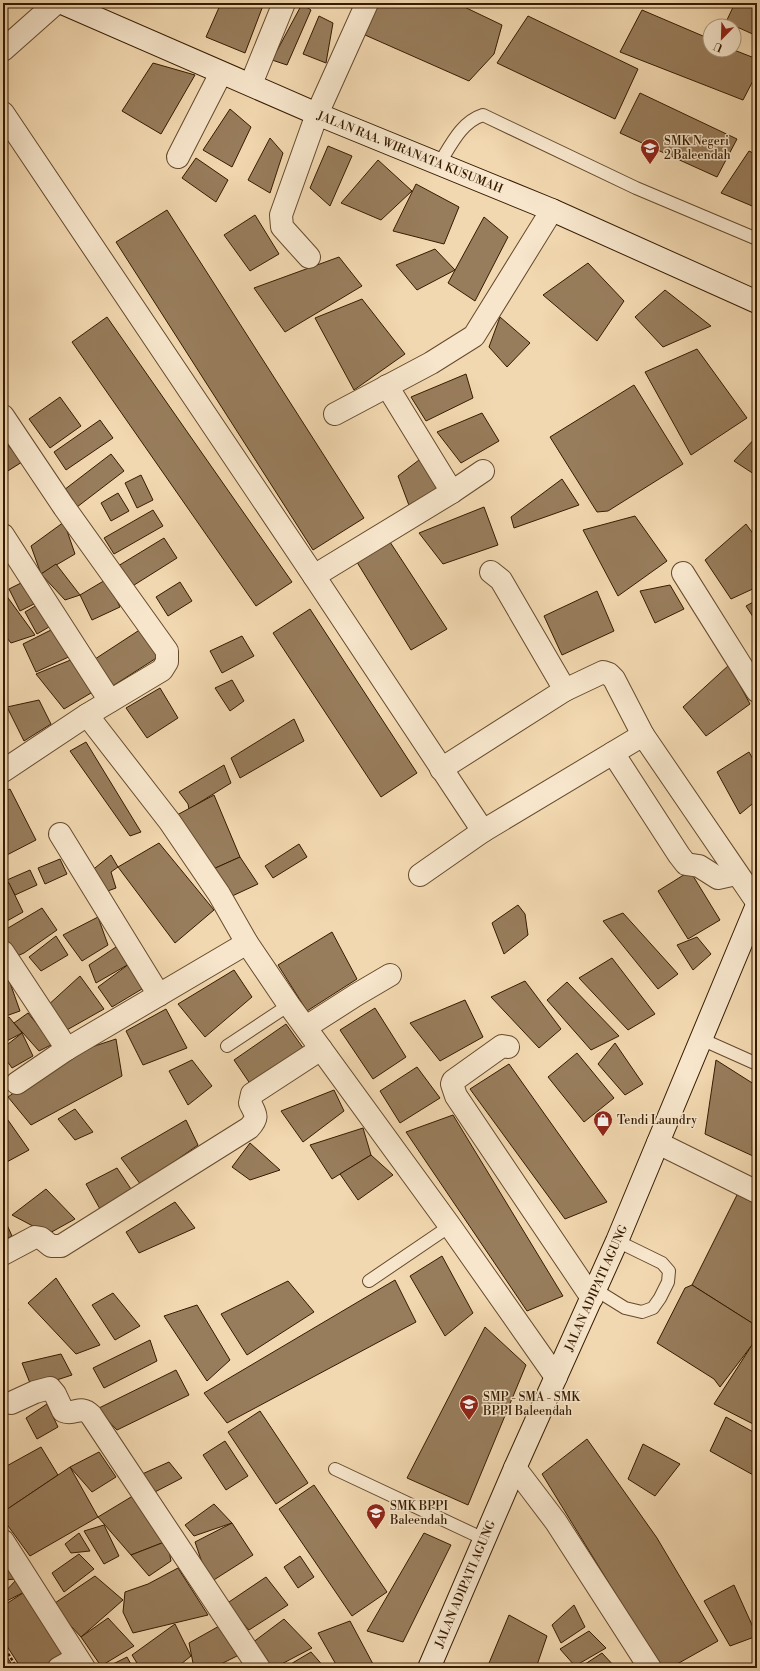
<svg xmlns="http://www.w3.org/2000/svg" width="760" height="1671" font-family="'Libre Bodoni',serif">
  <rect width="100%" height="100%" fill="#f2d8b0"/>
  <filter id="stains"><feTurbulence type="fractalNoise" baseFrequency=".005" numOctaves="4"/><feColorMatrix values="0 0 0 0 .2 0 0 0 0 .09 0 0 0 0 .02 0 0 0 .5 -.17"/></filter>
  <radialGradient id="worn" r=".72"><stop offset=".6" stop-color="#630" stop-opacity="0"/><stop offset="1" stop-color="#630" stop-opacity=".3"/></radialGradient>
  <!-- building -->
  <g fill="#987d5c" stroke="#361b00">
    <polygon points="221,3 264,3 245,53 206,37"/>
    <polygon points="369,3 456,3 502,25 494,54 469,81 356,31"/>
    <polygon points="735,3 757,3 757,36 726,22"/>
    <polygon points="302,4 311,10 287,65 272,60"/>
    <polygon points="642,10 710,39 710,50 734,50 757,59 757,73 743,100 620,52"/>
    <polygon points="319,16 333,23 326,63 303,54"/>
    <polygon points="528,16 638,69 615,119 497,63"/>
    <polygon points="153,63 195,75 161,134 122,111"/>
    <polygon points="640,93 737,139 717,177 620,133"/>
    <polygon points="230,109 251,127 232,167 203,150"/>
    <polygon points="270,138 283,153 270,193 248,180"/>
    <polygon points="328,146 352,156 330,206 310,188"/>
    <polygon points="749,151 757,155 757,208 721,193"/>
    <polygon points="196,158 228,180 216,202 182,178"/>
    <polygon points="378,160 412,191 381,220 341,203"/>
    <polygon points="416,184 459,207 444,244 393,231"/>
    <polygon points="167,210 364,518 313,550 116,242"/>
    <polygon points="255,215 279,254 250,271 224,235"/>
    <polygon points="484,217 508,237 475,301 448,283"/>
    <polygon points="435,249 455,270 417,290 396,265"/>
    <polygon points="339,257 362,286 285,332 254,288"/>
    <polygon points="588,263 624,301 597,341 543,295"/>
    <polygon points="665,290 711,326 663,347 635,317"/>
    <polygon points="362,299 405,354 354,390 315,318"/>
    <polygon points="107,317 292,582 256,606 72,342"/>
    <polygon points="500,317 530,343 507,367 489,347"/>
    <polygon points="697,349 747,418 691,455 645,372"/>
    <polygon points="466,374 473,398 426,421 411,397"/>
    <polygon points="634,385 683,464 608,511 597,512 550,437"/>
    <polygon points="60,397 81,426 50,448 29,419"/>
    <polygon points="482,413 499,441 461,463 437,432"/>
    <polygon points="100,420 113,438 66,470 54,452"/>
    <polygon points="757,436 757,476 734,461"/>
    <polygon points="3,439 22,462 3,474"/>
    <polygon points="111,454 124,471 77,507 64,490"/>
    <polygon points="419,460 442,486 410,508 398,476"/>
    <polygon points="141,475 153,500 137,508 125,483"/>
    <polygon points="562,479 579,505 514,528 511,517"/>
    <polygon points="118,493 129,511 111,521 101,503"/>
    <polygon points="484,507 498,545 443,564 419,533"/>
    <polygon points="153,510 163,526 114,554 104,538"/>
    <polygon points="635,516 667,561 618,596 583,530"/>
    <polygon points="64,522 75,554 41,574 31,546"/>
    <polygon points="746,524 757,539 757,587 731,599 705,560"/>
    <polygon points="164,538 177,558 131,587 118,566"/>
    <polygon points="388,539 447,629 411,650 355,559"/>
    <polygon points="56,564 80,595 65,600 41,574"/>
    <polygon points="29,579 40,601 20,611 9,589"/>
    <polygon points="107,579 120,607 92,620 80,595"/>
    <polygon points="180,582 192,601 168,616 156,597"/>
    <polygon points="670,585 684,609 655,623 640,591"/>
    <polygon points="3,591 35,635 11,643 3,633"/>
    <polygon points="597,591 614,631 562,655 544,616"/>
    <polygon points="757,600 757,623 746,606"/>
    <polygon points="42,602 54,624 37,634 25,612"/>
    <polygon points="310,609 417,773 381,797 273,633"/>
    <polygon points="59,626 73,655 36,672 23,644"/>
    <polygon points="141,629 158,657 108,689 92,661"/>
    <polygon points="242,636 254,656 222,673 210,651"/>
    <polygon points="78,657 91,693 64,709 36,674"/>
    <polygon points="729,665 750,704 706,736 683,707"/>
    <polygon points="232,680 244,701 230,711 215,688"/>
    <polygon points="160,688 178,718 147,738 126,708"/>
    <polygon points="39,700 51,724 24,741 7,707"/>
    <polygon points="294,719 304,741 240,778 231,758"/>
    <polygon points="86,742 141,832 130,836 70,751"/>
    <polygon points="749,752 757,766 757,800 740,814 717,772"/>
    <polygon points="224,765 231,783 189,809 188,804 179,792"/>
    <polygon points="10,789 36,840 3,857 3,792"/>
    <polygon points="214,795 240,857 211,870 177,815"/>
    <polygon points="159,843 214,910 175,943 118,867"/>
    <polygon points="299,844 307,857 273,878 265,866"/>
    <polygon points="111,855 118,867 111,872 116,888 102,893 90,872"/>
    <polygon points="3,857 7,880 3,882"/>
    <polygon points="240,857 258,884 230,897 211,870"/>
    <polygon points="60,859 67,874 45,884 38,868"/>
    <polygon points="30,870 37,885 15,895 7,880"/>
    <polygon points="690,871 720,920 688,939 658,891"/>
    <polygon points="9,883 23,912 7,921 3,914 3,885"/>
    <polygon points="518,905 525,914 528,935 504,954 492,923"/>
    <polygon points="42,908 57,930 24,953 15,957 3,941 3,931"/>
    <polygon points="623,913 678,974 658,989 603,921"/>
    <polygon points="98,917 108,945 82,961 63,935"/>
    <polygon points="332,932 357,979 307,1011 278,965"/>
    <polygon points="56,936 68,955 41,971 29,957"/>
    <polygon points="697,937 711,954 693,970 677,945"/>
    <polygon points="119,945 129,964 96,983 89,965"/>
    <polygon points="612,958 655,1014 628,1030 579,978"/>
    <polygon points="129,964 142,989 112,1007 98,987"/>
    <polygon points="234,970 252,997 205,1037 178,1004"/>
    <polygon points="80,976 104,1009 65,1031 46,1007"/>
    <polygon points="9,980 20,1011 3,1017 3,982"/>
    <polygon points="525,981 561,1029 539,1048 491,997"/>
    <polygon points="567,982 619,1036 591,1050 547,1000"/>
    <polygon points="465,1000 483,1037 440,1061 410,1023"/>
    <polygon points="375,1008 406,1057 373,1079 340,1030"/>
    <polygon points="166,1009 187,1048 143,1065 126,1031"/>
    <polygon points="28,1013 53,1044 39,1051 14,1023"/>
    <polygon points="9,1017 22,1033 3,1043 3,1020"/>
    <polygon points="286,1024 306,1052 253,1088 234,1060"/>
    <polygon points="22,1033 33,1056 12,1068 3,1055 3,1048"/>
    <polygon points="116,1039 122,1076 31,1125 8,1097 64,1056"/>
    <polygon points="615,1043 643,1084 625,1095 598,1064"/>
    <polygon points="577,1053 614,1098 584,1122 548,1077"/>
    <polygon points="192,1060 212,1086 188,1105 169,1071"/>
    <polygon points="716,1060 757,1086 757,1150 753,1156 705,1134"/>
    <polygon points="509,1064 607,1202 565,1219 470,1089"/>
    <polygon points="417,1067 440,1098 400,1123 380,1091"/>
    <polygon points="334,1090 344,1111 303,1142 281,1111"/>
    <polygon points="75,1109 93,1132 75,1140 58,1119"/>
    <polygon points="3,1113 29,1150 3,1164"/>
    <polygon points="453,1115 563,1296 527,1311 406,1132"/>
    <polygon points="186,1120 198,1145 141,1185 121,1158"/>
    <polygon points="363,1128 371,1155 332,1179 310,1145"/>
    <polygon points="250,1143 280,1170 250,1180 232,1167"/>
    <polygon points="371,1155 393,1175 358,1200 340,1174"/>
    <polygon points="117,1168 133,1192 100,1209 86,1184"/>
    <polygon points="46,1189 75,1219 48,1234 12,1215"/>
    <polygon points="739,1191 757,1201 757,1313 752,1323 692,1285"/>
    <polygon points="175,1202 195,1228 139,1253 126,1232"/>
    <polygon points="3,1216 12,1236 3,1241"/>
    <polygon points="442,1256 473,1313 445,1336 410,1276"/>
    <polygon points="56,1278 100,1345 76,1354 28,1303"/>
    <polygon points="395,1280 416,1322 227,1423 204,1393"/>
    <polygon points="288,1281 314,1312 247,1355 221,1314"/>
    <polygon points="692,1285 752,1323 752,1345 720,1387 714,1379 657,1343 685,1288"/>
    <polygon points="113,1293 140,1326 115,1340 92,1305"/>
    <polygon points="3,1301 8,1310 3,1313"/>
    <polygon points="197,1305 230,1360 207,1381 164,1316"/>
    <polygon points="485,1327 526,1365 468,1505 407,1478"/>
    <polygon points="757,1334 757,1347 752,1345"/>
    <polygon points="150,1340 157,1361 104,1388 93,1368"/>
    <polygon points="752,1345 757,1348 757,1426 714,1404"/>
    <polygon points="61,1354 72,1375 32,1388 22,1363"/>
    <polygon points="176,1370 189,1395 117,1430 97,1409"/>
    <polygon points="47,1404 58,1427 37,1439 26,1418"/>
    <polygon points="260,1411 308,1483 276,1504 228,1432"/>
    <polygon points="726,1417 757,1434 757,1473 755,1476 710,1451"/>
    <polygon points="587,1439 657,1538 718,1641 670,1668 661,1668 542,1474"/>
    <polygon points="225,1441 248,1476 226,1490 203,1455"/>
    <polygon points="643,1444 680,1464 655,1496 628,1479"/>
    <polygon points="41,1447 58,1475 3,1512 3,1468"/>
    <polygon points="99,1452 116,1477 92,1492 70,1467"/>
    <polygon points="169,1462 182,1478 151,1494 140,1475"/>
    <polygon points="70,1467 98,1517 30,1556 3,1519 3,1512"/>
    <polygon points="314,1485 387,1592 352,1616 279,1509"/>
    <polygon points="136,1494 167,1541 131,1555 98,1517"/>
    <polygon points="214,1504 232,1523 194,1536 185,1525"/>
    <polygon points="232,1523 253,1555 209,1583 195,1542"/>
    <polygon points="104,1525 119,1556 104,1564 84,1531"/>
    <polygon points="79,1533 90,1551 71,1553 65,1544"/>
    <polygon points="424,1533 451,1545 403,1642 367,1631"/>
    <polygon points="167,1541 171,1561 149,1576 131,1555"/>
    <polygon points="79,1554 94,1569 64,1592 52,1573"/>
    <polygon points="300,1556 314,1577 298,1588 284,1567"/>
    <polygon points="3,1559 17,1579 3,1580"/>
    <polygon points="178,1568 208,1615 133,1633 123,1612 125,1592 148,1584"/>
    <polygon points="95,1576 123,1600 81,1637 52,1605"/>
    <polygon points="266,1577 288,1605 249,1630 226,1604"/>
    <polygon points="17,1579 26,1591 3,1603 3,1594"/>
    <polygon points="734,1585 757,1636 730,1646 704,1601"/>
    <polygon points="26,1591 69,1659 48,1668 21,1668 3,1640 3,1606"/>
    <polygon points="574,1605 585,1627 561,1643 552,1625"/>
    <polygon points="509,1615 547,1636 536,1668 487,1668"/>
    <polygon points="108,1618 134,1646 101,1666 81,1637"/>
    <polygon points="284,1619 312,1648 274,1668 268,1668 248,1646"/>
    <polygon points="350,1621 373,1664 365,1668 338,1668 318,1633"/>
    <polygon points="175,1624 191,1656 176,1668 140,1668 132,1655"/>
    <polygon points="221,1625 243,1653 213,1668 194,1668 189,1643"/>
    <polygon points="589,1631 606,1648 575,1666 560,1649"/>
    <polygon points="3,1650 14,1668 3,1668"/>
    <polygon points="311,1652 325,1668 284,1668"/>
    <polygon points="602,1653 616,1668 579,1668"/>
    <polygon points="127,1657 133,1668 105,1668"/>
  </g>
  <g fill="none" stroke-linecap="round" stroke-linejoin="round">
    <defs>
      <g id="service">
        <path d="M 439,164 C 451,145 461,122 483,115 L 636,188 L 757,239"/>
        <polyline points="701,1039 757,1064"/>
        <polyline points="227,1046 289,1005"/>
        <polyline points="369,1281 450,1226"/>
        <polyline points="596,1290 625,1308 642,1312 653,1308 660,1298 668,1282 669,1271 662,1263 617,1241"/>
        <polyline points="335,1469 484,1539"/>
      </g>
      <g id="minor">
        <polyline points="3,50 56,3"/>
        <polyline points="251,84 284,3"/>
        <polyline points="3,113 314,576 483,831"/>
        <polyline points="178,157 221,73"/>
        <polyline points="309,257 282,227 281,215 317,114 367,3"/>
        <polyline points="387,386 452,492"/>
        <polyline points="335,414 431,363 474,336 552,210"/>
        <polyline points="3,416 64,507 167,651 167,662 162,670 87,715 3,771"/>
        <polyline points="3,535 110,701"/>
        <polyline points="491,572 501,580 565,690"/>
        <polyline points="683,573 757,691"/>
        <polyline points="314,576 452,492 483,471"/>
        <polyline points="87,715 170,822 219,894 247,943 289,1005 450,1226 556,1377"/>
        <polyline points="613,753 679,855 686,864 699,866 718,878 736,874"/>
        <polyline points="441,769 565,690 603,672 609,674 614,679 643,735"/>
        <polyline points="60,834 159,995"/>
        <polyline points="420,875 483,831 643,735 757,902"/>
        <polyline points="3,952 67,1049"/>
        <polyline points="306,1027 356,995 390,975"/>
        <polyline points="508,1047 502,1046 453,1081 452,1084 456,1096 592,1298"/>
        <polyline points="17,1083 67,1049 247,943"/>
        <polyline points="658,1143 757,1192"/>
        <path d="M 3,1254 L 35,1237 L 41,1238 L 51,1246 L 61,1246 L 249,1128 C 259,1117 256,1115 250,1103 L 252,1094 L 321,1049"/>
        <path d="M 11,1403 L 35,1392 L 50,1388 L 55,1394 L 63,1411 C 75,1416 80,1404 91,1415 L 259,1668"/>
        <polyline points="515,1468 556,1522 650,1668"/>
        <polyline points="3,1541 84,1668"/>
        <polyline points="59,1668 77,1658"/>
      </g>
      <g id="secondary">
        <polyline points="62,3 317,114 552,210 757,302"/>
        <polyline points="429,1668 515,1468 617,1241 757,905"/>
      </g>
    </defs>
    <!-- service casing -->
    <use href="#service" stroke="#654a2c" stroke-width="14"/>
    <!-- minor casing -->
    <use href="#minor" stroke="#654a2c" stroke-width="24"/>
    <!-- secondary casing -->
    <use href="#secondary" stroke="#361b00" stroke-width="24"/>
    <!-- path -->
    <polyline stroke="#361b00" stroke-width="2.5" stroke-dasharray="3 2" stroke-linecap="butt" points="3,1645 17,1668"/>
    <!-- service -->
    <use href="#service" stroke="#f7e6cc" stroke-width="12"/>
    <!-- minor -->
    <use href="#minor" stroke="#f7e6cc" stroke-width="22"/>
    <!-- secondary -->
    <use href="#secondary" stroke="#f7e6cc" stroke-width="22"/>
  </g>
  <!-- icons -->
  <defs>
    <symbol id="school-pin" viewBox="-11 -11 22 30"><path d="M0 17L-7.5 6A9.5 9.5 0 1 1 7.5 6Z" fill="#8f2418" stroke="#f7e6cc"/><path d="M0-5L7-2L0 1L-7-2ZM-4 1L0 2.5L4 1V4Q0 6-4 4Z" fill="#fff"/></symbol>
    <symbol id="shop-pin" viewBox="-11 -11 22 30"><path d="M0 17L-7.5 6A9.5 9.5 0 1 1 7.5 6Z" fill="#8f2418" stroke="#f7e6cc"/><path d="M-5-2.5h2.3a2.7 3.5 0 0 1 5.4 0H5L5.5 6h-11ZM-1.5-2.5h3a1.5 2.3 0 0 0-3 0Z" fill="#fff"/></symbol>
  </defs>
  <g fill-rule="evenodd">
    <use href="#school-pin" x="639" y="137" width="22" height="30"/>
    <use href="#shop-pin" x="592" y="1109" width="22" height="30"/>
    <use href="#school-pin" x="458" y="1393" width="22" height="30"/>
    <use href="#school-pin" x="365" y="1502" width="22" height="30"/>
  </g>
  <g text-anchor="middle" stroke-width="3" stroke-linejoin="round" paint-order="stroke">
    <!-- poi labels -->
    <g font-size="12" fill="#361b00" stroke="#f7e6cc" text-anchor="start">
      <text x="664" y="145">SMK Negeri<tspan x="664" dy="14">2 Baleendah</tspan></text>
      <text x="617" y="1124">Tendi Laundry</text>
      <text x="483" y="1401">SMP - SMA - SMK<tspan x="483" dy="14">BPPI Baleendah</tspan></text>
      <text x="390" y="1510">SMK BPPI<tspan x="390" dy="14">Baleendah</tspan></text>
    </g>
    <!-- street labels -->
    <g font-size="12" fill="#361b00" stroke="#f7e6cc">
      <text transform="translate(410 152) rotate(22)" y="4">JALAN RAA. WIRANATA KUSUMAH</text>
      <text transform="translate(596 1288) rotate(-66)" y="4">JALAN ADIPATI AGUNG</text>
      <text transform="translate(465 1584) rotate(-67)" y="4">JALAN ADIPATI AGUNG</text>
    </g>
  </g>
  <!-- margin -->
  <rect width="760" height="1671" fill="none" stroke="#f2d8b0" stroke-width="16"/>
  <rect x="4" y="4" width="752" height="1663" fill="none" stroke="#361b00" stroke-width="2"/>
  <rect x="8" y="8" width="744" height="1655" fill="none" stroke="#361b00"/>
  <!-- north arrow -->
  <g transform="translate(722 38) rotate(203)"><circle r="19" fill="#f7e6cc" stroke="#aa957a"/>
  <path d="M0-3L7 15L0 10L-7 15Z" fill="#8f2418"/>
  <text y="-6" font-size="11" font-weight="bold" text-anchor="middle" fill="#361b00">U</text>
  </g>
  <rect width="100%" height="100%" filter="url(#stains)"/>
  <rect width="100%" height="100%" fill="url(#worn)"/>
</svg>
